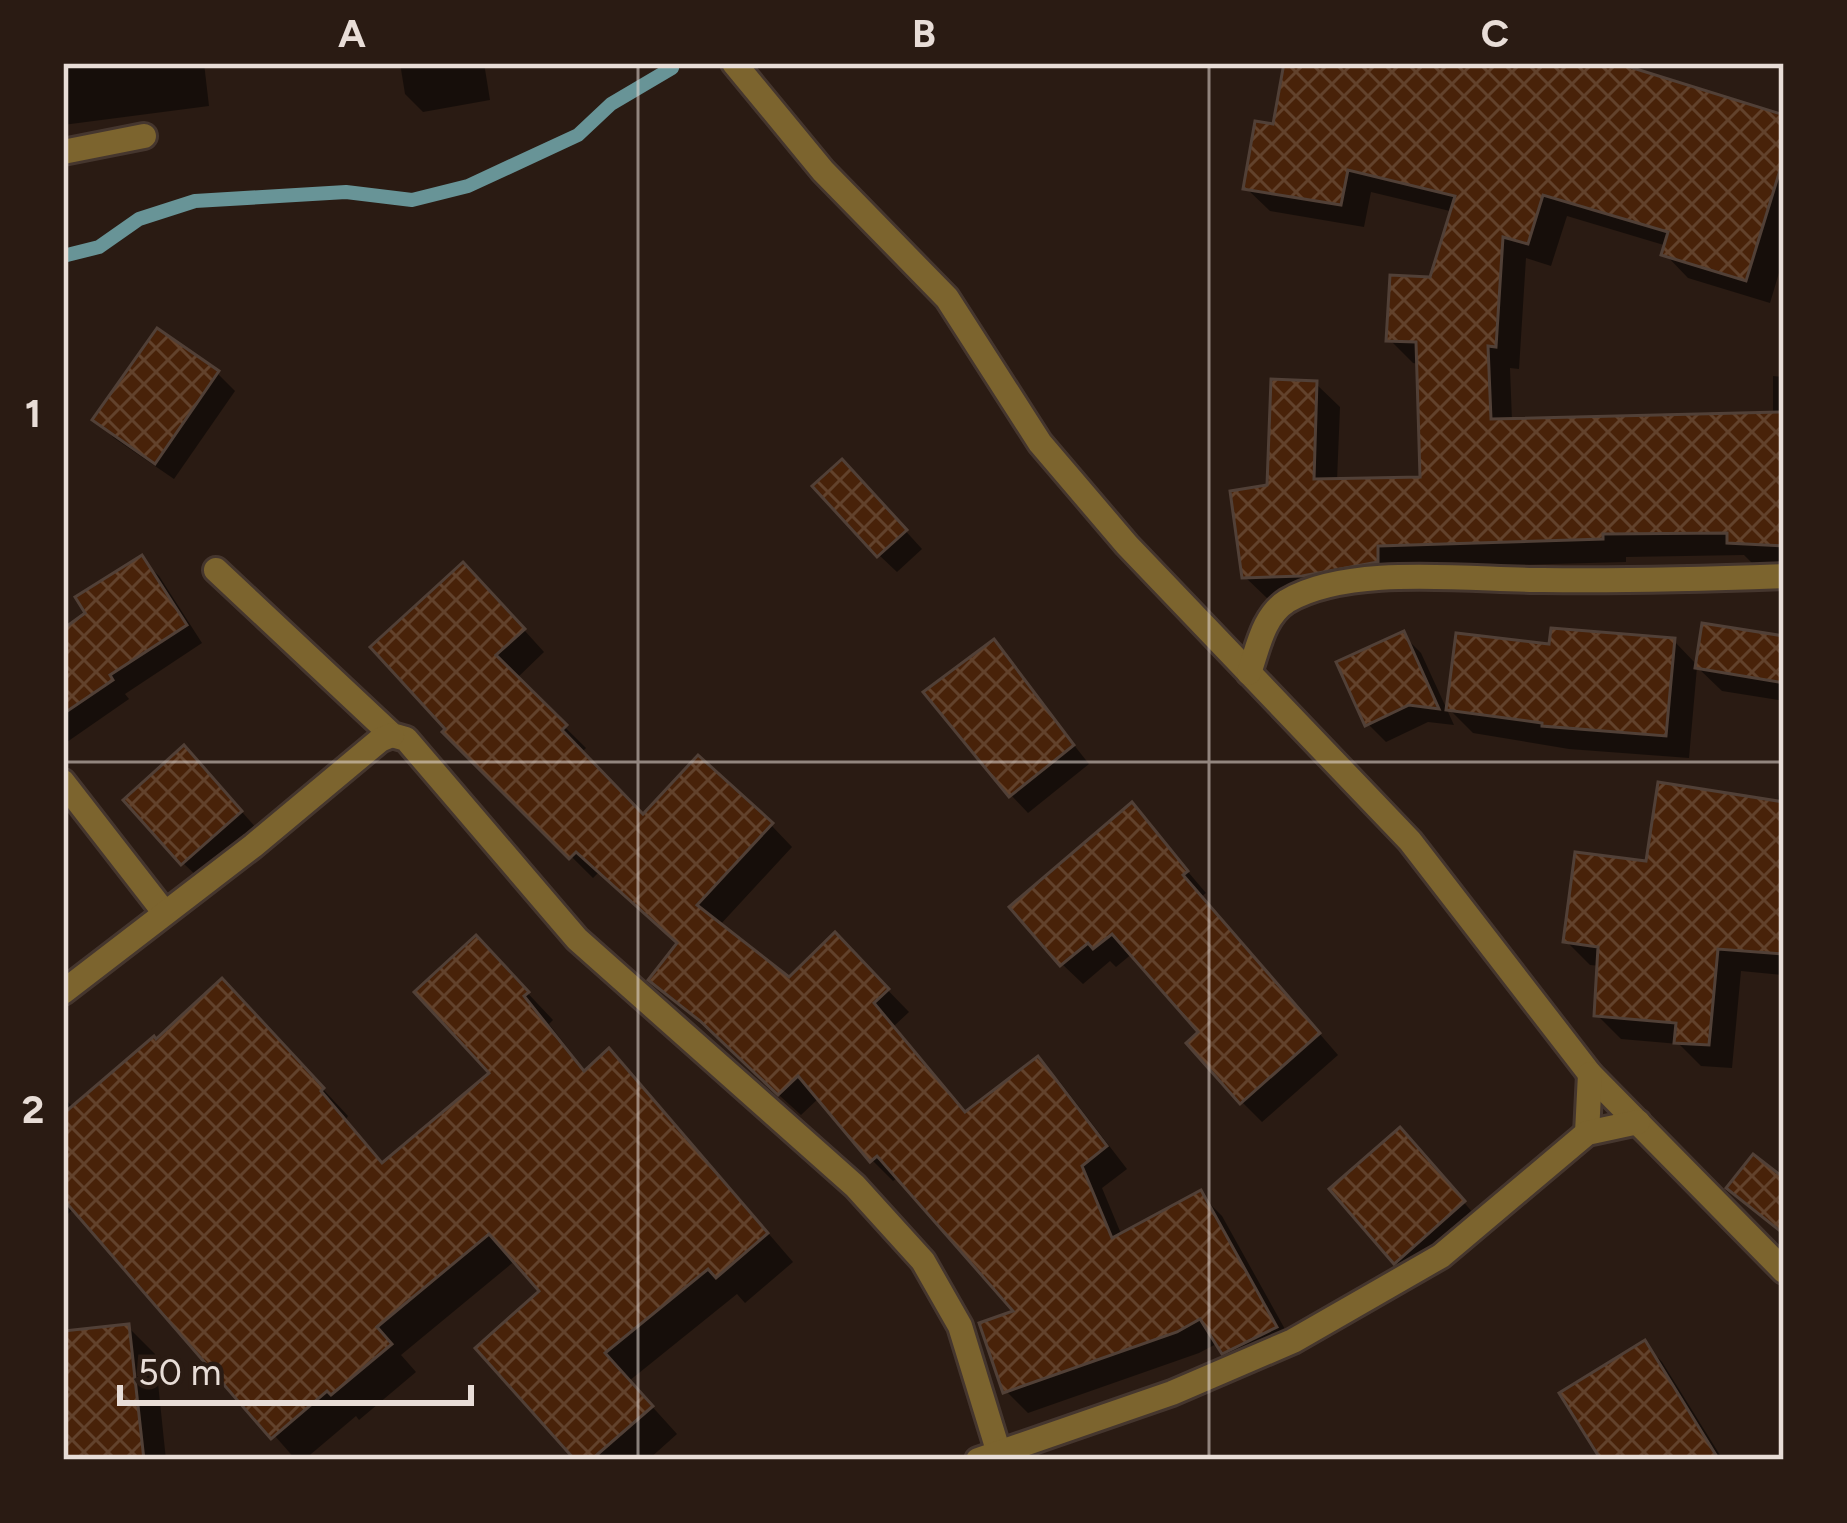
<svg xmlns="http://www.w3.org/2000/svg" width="1847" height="1523" font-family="Figtree,sans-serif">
  <defs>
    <pattern id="building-cross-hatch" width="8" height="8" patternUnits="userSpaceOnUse" patternTransform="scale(3)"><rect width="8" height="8" fill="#482209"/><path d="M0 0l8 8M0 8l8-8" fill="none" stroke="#62422c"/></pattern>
  </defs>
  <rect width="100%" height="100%" fill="#2a1b13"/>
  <!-- shadow -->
  <g fill="#0007">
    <polygon points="63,63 204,63 209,106 63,125"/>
    <polygon points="400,63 484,63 490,100 423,112 405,94"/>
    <polygon points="1287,63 1598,63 1784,118 1784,256 1770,303 1688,278 1665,254 1667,246 1567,216 1551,266 1526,258 1519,369 1510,368 1512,421 1773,415 1773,376 1784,377 1784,567 1754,565 1744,555 1626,557 1626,562 1401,568 1401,585 1327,599 1269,600 1245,577 1270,487 1316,384 1340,407 1337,481 1423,480 1419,364 1413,363 1389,339 1432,280 1454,212 1371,192 1364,227 1270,211 1246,188 1276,127"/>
    <polygon points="217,373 235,391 174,479 114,438 96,420"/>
    <polygon points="860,481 922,549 897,572 879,555"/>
    <polygon points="141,559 159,576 202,643 125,694 129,699 67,742 63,738 63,633 89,614"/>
    <polygon points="485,587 544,652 516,679 586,748 581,753 643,818 771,825 792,847 719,926 789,981 835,936 909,1012 894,1026 967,1115 1038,1060 1060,1082 1127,1169 1102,1188 1122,1236 1200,1194 1222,1216 1296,1349 1246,1374 1218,1343 1199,1353 1028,1413 1006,1391 1018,1312 899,1177 893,1181 872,1160 820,1097 801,1115 652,980 680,944 599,872 593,878 446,732"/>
    <polygon points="1403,635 1421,653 1454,725 1428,722 1386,742 1368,724"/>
    <polygon points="1784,639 1784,701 1722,691 1697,667 1689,758 1569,749 1473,733 1449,709 1552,647 1674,641 1698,666"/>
    <polygon points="993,643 1089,764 1028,813 1011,795"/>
    <polygon points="1784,765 1784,975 1741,971 1732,1068 1701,1066 1679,1044 1621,1039 1597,1015 1600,966 1590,965 1566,941 1649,865 1777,804"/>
    <polygon points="202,767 258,830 201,880 183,863"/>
    <polygon points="1132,806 1206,893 1201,897 1338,1055 1262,1122 1242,1102 1202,1033 1133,953 1116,967 1110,961 1083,984 1062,964"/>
    <polygon points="502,966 553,1020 549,1024 587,1073 635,1079 793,1262 745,1303 737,1294 629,1381 677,1434 648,1460 579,1460 543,1291 516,1260 401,1355 416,1372 359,1420 356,1416 304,1460 296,1460 75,1208 63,1218 63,1097 74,1108 248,1009 348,1116 346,1119 384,1165 494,1073"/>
    <polygon points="1417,1148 1480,1221 1414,1279 1396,1262"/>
    <polygon points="128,1327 155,1354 166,1460 63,1460 63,1334"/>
    <polygon points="1645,1344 1662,1362 1723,1460 1604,1460"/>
  </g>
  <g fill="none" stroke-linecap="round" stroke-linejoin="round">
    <!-- stream -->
    <polyline stroke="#689497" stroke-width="14" points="63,256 99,247 139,219 195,201 346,192 412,200 468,186 578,135 611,104 672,68"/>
  </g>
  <!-- building -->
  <g fill="url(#building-cross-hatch)" stroke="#514037" stroke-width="3">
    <polygon points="1284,63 1617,63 1784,115 1784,157 1746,281 1661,255 1668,232 1543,195 1528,244 1503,237 1496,347 1488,346 1491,419 1784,412 1784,546 1727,543 1727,533 1603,534 1603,539 1378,546 1378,562 1302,576 1242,578 1230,491 1267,485 1271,379 1317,381 1314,479 1420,477 1416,342 1386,341 1390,275 1430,277 1455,196 1348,170 1341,205 1243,189 1255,121 1273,124"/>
    <polygon points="157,328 219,371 155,464 92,420"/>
    <polygon points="842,459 907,530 877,557 812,486"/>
    <polygon points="142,555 187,625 110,675 113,680 63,714 63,629 85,613 75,597"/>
    <polygon points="463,562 525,629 496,655 567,725 562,730 643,814 698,755 773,823 697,905 789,977 835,932 889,989 874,1003 965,1112 1038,1056 1107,1146 1082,1166 1112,1238 1201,1190 1277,1327 1222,1354 1200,1319 1177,1332 1003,1393 979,1323 1013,1311 877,1156 870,1162 798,1076 778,1095 700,1021 648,980 677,943 576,852 569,859 442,732 445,729 370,647"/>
    <polygon points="1702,623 1784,636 1784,683 1695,668"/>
    <polygon points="1551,628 1675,638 1666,736 1542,726 1542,723 1446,710 1456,633 1549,644"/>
    <polygon points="1404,631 1439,709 1409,705 1365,726 1336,662"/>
    <polygon points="994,639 1074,745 1009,797 923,692"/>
    <polygon points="184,745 242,811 181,865 123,800"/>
    <polygon points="1658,782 1784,802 1784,954 1718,949 1709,1045 1674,1043 1676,1023 1594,1016 1598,947 1563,942 1575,852 1646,861"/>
    <polygon points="1132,802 1188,871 1183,875 1320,1033 1240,1104 1186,1043 1198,1032 1112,934 1093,949 1088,943 1060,966 1009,907"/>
    <polygon points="476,935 529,992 524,996 584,1071 609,1048 768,1233 716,1278 708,1269 605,1353 653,1406 591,1460 575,1460 475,1348 539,1291 489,1234 377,1327 392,1344 331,1395 327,1391 271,1439 63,1199 63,1114 154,1036 156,1039 222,978 324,1088 321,1091 382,1163 489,1073 414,992"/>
    <polygon points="1400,1127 1465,1201 1394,1264 1329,1189"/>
    <polygon points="1753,1154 1784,1178 1784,1234 1726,1188"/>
    <polygon points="129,1324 144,1460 63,1460 63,1331"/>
    <polygon points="1645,1340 1719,1460 1601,1460 1559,1393"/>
  </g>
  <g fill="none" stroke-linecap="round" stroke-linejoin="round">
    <defs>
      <g id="minor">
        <polyline points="734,63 823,171 947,298 1040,443 1127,545 1410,841 1590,1074 1784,1271"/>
        <polyline points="63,152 144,136"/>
        <polyline points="216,570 392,735 406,739 577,939 855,1186 923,1261 960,1326 1001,1460"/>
        <path d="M 1249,673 C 1258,648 1263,616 1287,601 C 1350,564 1470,580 1543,580 C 1623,581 1704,579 1784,576"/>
        <polyline points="63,782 164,912"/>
        <polyline points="63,992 253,846 380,740 392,735"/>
        <polyline points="1587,1133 1590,1074"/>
        <polyline points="978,1460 1172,1393 1293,1341 1441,1256 1587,1133 1638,1122"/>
      </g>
    </defs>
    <!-- minor casing -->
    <use href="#minor" stroke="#45362e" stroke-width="30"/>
    <!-- minor -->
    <use href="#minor" stroke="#7c642e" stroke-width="24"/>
  </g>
  <!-- grid -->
  <path fill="none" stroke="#e8ddd7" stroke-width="3" stroke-opacity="0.55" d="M 638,63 L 638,1460M 1209,63 L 1209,1460M 63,762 L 1784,762"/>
  <!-- border -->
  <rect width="1847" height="1523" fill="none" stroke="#2a1b13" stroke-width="132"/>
  <!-- scale -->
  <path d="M120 1385v18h351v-18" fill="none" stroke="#e8ddd7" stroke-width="6"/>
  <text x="138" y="1385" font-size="36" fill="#e8ddd7" stroke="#2a1b13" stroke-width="9" paint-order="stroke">50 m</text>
  <rect x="66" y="66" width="1715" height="1391" fill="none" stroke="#e8ddd7" stroke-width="4.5"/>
  <g font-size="39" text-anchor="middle" font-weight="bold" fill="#e8ddd7">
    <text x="352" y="47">A</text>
    <text x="924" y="47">B</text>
    <text x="1495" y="47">C</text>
    <text x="33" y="427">1</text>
    <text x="33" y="1123">2</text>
  </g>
</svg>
